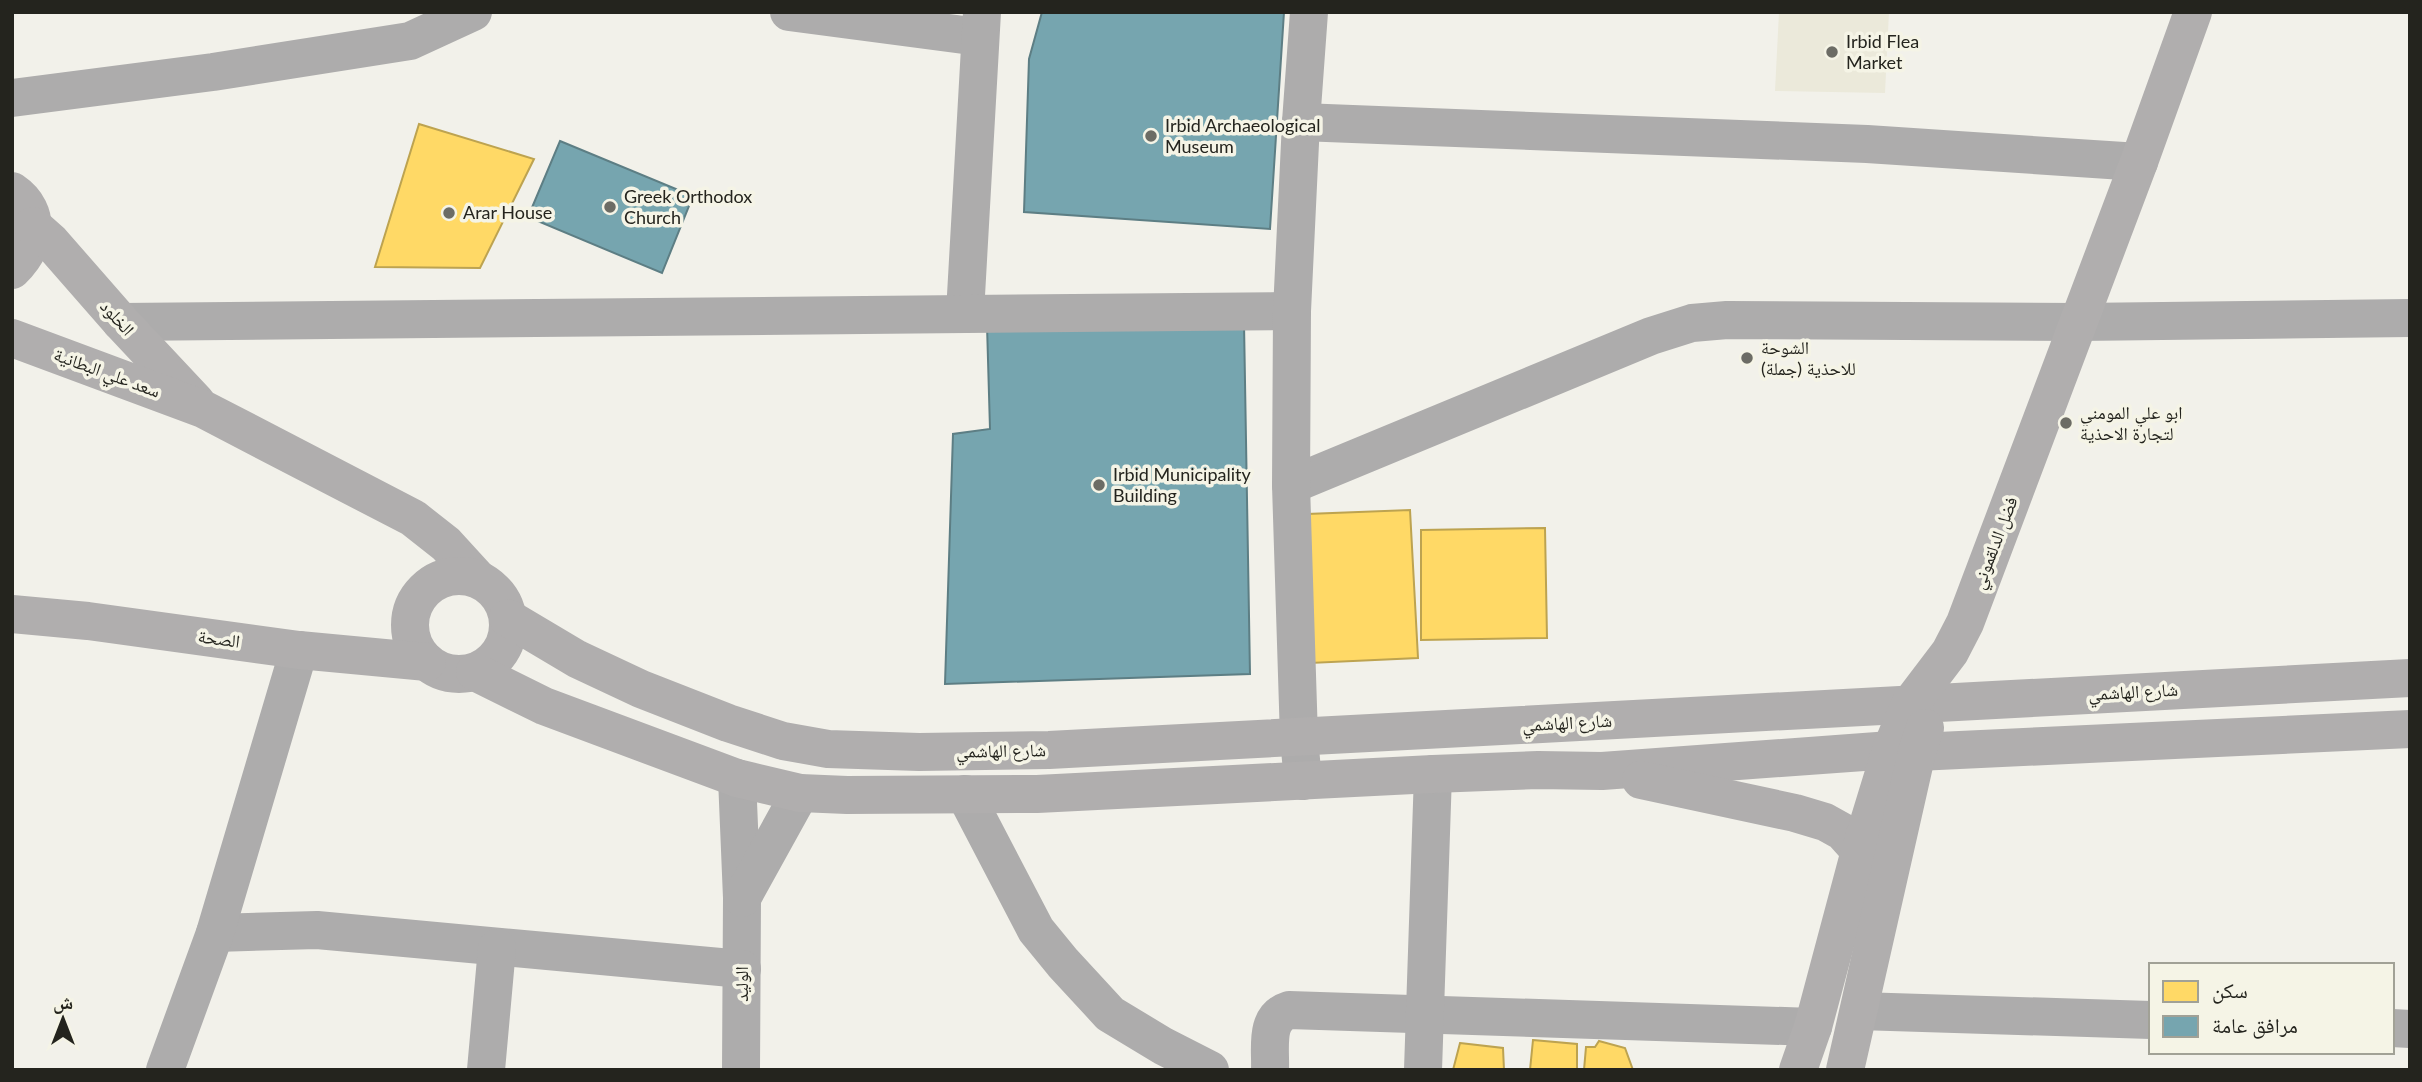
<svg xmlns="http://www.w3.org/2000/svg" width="2422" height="1082" font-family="Lato,'Noto Naskh Arabic',sans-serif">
  <rect width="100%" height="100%" fill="#f2f1ea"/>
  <!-- built -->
  <polygon fill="#ebe9da" points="1779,12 1889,12 1885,93 1775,91"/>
  <!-- homes -->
  <g fill="#ffd966" stroke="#bda350" stroke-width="2">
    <polygon points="419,124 534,159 480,268 375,267"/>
    <polygon points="1410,510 1418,658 1310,663 1307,514"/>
    <polygon points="1545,528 1547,638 1421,640 1421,530"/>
    <polygon points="1533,1040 1577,1044 1577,1070 1530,1070"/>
    <polygon points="1599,1041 1625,1048 1633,1070 1584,1070 1586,1047 1595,1047"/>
    <polygon points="1460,1043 1503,1048 1504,1070 1453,1070"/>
  </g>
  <!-- public -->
  <g fill="#76a5af" stroke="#5d7e84" stroke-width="2">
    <polygon points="1042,12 1284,12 1270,229 1024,212 1029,59"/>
    <polygon points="560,141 693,196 662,273 528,217"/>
    <polygon points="1244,323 1250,674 945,684 953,434 990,429 987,325"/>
  </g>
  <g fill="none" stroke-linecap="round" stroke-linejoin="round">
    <!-- minor -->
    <g stroke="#adacac" stroke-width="38">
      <polyline points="789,12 979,37"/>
      <polyline points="12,98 213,72 410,41 473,12"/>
      <polyline points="1301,122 1867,144 2139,162"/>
      <polyline points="965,313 982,12"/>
      <polyline points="121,322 1292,311"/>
      <polyline points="1291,485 1651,336 1692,323 1727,320 2079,322 2410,318"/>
      <polyline points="737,778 742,898 741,1070"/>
      <polyline points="1303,781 1299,738 1291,485 1292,311 1301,122 1309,12"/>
      <polyline points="965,794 1036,930 1063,963 1110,1014 1163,1046 1210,1070"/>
      <polyline points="742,898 800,793"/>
      <polyline points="215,933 317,930 742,969"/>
      <polyline points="1859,1011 2151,1020"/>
      <polyline points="2392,1028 2410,1029"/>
      <polyline points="165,1070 215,933 299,650"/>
      <polyline points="486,1070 497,948"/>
      <path d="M 1270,1070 C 1271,1048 1264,1018 1289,1010 L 1813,1027"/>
      <polyline points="1423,1070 1433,774"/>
    </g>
    <!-- major -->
    <g stroke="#b0aeae" stroke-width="38">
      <path d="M 12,191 C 43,212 36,247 12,270"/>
      <polyline points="33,226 51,242 121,322 196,402"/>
      <polyline points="12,338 203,409 413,518 446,544 478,579"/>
      <circle cx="459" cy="625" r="49"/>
      <polyline points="12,614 88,621 299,650 427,662"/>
      <polyline points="508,618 577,659 641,689 728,723 783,741 828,749 919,752 1049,750 2410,678"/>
      <polyline points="475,672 544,706 737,778 800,793 847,795 1037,794 1433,774 1538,770 1602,771 1891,750 1917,752 2410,729"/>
      <polyline points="1641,780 1795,813 1825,822 1843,832 1860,851"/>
      <polyline points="1798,1070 1813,1027 1860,851 1891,750 1909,706 1950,652 1965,623 2139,162 2193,12"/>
      <polyline points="1845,1070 1917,752 1925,728"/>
    </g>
  </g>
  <!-- markers -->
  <g fill="#6c6c65" stroke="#f5f4e6" stroke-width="2.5">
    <circle cx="1832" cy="52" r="7"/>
    <circle cx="1151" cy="136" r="7"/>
    <circle cx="610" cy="207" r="7"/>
    <circle cx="449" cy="213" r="7"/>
    <circle cx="1747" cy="358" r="7"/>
    <circle cx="2066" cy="423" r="7"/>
    <circle cx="1099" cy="485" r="7"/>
  </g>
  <g text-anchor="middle" stroke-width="7" stroke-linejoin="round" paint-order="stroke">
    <!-- poi labels -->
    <g font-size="18" fill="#24241e" stroke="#f5f4e6" text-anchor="start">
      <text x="1846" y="48">Irbid Flea<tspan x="1846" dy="21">Market</tspan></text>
      <text x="1165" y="132">Irbid Archaeological<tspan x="1165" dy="21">Museum</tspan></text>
      <text x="624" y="203">Greek Orthodox<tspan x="624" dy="21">Church</tspan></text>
      <text x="463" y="219">Arar House</text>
      <text x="1761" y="354">الشوحة<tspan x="1761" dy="21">للاحذية (جملة)</tspan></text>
      <text x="2080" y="419">ابو علي المومني<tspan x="2080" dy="21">لتجارة الاحذية</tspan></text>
      <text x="1113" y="481">Irbid Municipality<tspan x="1113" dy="21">Building</tspan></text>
    </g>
    <!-- street labels -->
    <g font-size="18" fill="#24241e" stroke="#f5f4e6">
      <text transform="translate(117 318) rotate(48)" y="6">الخلود</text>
      <text transform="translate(107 373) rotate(20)" y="6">سعد علي البطانية</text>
      <text transform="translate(1995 543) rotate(-69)" y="6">فضل الدلقموني</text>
      <text transform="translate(219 639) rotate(8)" y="6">الصحة</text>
      <text transform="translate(2133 692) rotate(-3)" y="6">شارع الهاشمي</text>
      <text transform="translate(1567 723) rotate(-3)" y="6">شارع الهاشمي</text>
      <text transform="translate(1001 751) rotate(-1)" y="6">شارع الهاشمي</text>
      <text transform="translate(742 984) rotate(-90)" y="6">الوليد</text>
    </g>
  </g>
  <!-- border -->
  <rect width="2422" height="1082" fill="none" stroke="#24241e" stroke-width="28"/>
  <!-- legend -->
  <rect x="2149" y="963" width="245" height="91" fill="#f5f4e6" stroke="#a1a196" stroke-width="2"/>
  <rect x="2163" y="981" width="35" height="21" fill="#ffd966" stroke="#a1a196" stroke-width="2"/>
  <text x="2212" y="998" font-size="21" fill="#24241e">سكن</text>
  <rect x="2163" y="1016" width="35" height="21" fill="#76a5af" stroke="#a1a196" stroke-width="2"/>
  <text x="2212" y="1033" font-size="21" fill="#24241e">مرافق عامة</text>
  <!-- north arrow -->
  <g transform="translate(63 1019)" stroke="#f5f4e6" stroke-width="5" paint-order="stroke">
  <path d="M0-5L12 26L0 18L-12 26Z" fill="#24241e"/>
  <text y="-10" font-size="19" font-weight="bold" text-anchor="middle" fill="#24241e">ش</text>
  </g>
</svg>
